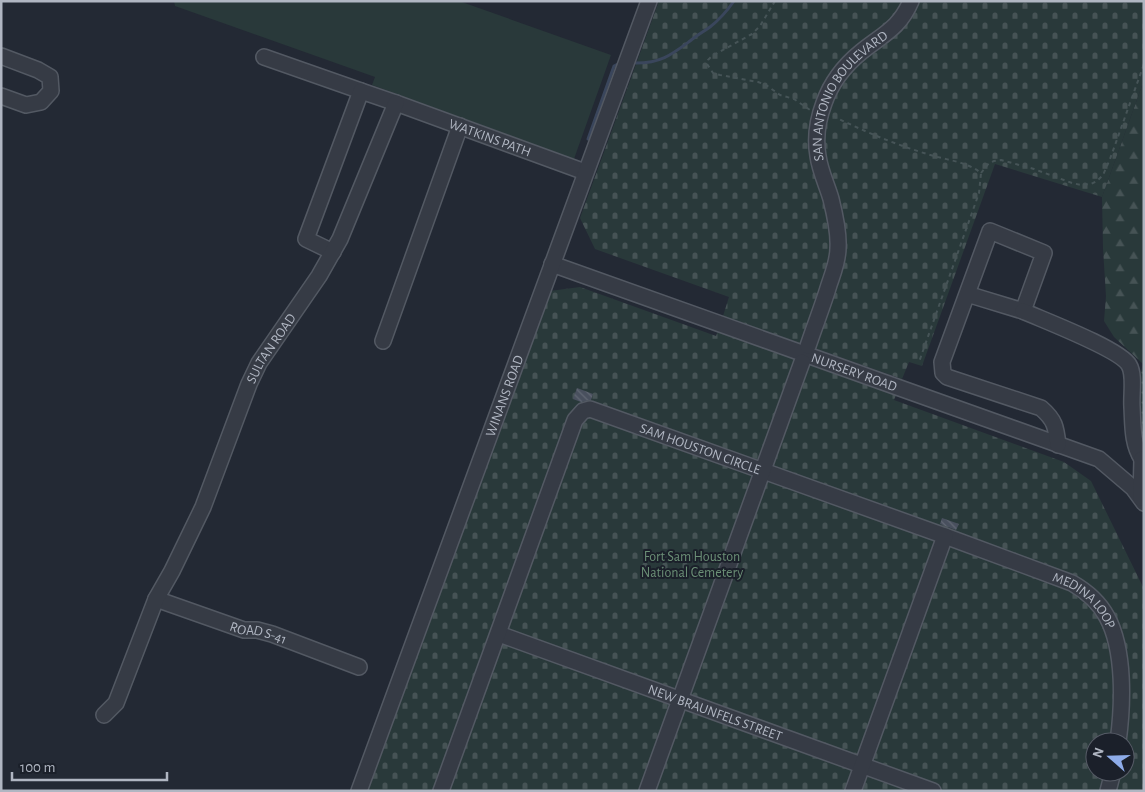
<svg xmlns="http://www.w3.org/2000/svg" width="1145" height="792" font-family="'Alegreya Sans',sans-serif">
  <defs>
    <pattern id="grass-dots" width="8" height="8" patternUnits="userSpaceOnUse" patternTransform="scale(1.25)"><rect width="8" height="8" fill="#29393a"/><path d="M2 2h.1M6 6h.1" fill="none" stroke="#465355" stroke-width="1.8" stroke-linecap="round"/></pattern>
    <pattern id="forest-firs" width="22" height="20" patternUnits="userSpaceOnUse" patternTransform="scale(1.25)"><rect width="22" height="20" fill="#29393a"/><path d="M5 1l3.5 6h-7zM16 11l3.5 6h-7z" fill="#465355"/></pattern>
    <pattern id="cemetery-stones" width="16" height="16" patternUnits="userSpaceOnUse" patternTransform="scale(1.25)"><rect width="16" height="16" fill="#29393a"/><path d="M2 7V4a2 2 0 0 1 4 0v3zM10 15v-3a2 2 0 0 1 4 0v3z" fill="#465355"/></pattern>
    <pattern id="building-back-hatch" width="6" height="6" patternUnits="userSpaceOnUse" patternTransform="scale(1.25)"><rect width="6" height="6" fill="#49505e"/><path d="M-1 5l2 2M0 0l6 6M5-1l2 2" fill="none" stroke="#616773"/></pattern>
  </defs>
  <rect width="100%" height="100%" fill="#232934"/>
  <!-- grass -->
  <polygon fill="url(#grass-dots)" points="1144,358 1144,476 1139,467 1138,387"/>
  <!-- forest -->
  <polygon fill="url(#forest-firs)" points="1144,80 1144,358 1143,364 1114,337 1104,321 1106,296 1103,248 1102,197"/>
  <!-- cemetery -->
  <g fill="url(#cemetery-stones)" fill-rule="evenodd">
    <polygon points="659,1 1144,1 1144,80 1102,197 995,164 922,366 909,362 902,379 723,316 729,297 595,249 580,218"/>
    <path d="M 580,287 L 716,336 L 718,331 L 896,395 L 894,400 L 1064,462 L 1091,481 L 1144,589 L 1144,791 L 368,791 L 550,291 ZM 1095,742 L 1125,742 L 1125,772 L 1095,772 Z"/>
  </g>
  <!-- green -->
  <polygon fill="#29393a" points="174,1 459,1 611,55 574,159 372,85 375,77 175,6"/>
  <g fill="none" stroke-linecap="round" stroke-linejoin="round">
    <!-- stream -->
    <g stroke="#3a465c" stroke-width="3">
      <path d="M 636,63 C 661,63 671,55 690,41 C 696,36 703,32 710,27 C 719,20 727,11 734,1"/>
      <polyline points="588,139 614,66 618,64"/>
    </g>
  </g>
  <!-- building -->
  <g fill="url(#building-back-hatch)">
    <polygon points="577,388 593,394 591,400 581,402 573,399"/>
    <polygon points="942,518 959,524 956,530 940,524"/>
  </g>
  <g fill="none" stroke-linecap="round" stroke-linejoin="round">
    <defs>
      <g id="minor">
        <polyline points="1,56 38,70 50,77 51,91 41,102 26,105 1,96"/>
        <polyline points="264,57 361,91"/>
        <path id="s1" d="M 333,252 L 306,239 L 361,91 L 396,103 L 585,172"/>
        <path id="s2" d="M 552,264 L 1099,459 L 1133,488 L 1144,503"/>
        <path d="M 967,294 L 1023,311 L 1044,253 L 990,231 L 942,362 L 943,373 L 947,377 L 1041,408 C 1055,420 1056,427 1058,445"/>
        <path d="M 1023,311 C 1043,320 1120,349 1129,365 C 1135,375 1131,395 1132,407 C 1133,425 1132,444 1142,459"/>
        <polyline points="383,341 460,126"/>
        <path id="s3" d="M 808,346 C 815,325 823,305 829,285 C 833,273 838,261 838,248 C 839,232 835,215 831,199 C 827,185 820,171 818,156 C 815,139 818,119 824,103 C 831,83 845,65 861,52 C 883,34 899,29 911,1"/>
        <polyline points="1141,498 1142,459 1144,461"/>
        <path id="s4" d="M 945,536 L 1072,583 C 1086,591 1099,602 1107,617 C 1125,650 1123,705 1118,742"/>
        <path id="s5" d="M 156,599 L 244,630 L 257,630 L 272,634 L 359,667"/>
        <path id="s6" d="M 499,634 L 933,791"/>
        <path id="s7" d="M 104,715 L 116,703 L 156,599 L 172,571 L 203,507 L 249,384 L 259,363 L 319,276 L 340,239 L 396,103"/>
        <path id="s8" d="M 359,791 L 649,1"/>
        <path id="s9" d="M 441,791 L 575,420 L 583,411 L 590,409 L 945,536 L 853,791"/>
        <path d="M 647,791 C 700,648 750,504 802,362"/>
        <polyline points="1108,791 1113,772"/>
      </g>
    </defs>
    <!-- minor casing -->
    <use href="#minor" stroke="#535963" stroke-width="18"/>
    <!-- path -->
    <g stroke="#465457" stroke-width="2" stroke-dasharray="4 4" stroke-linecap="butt">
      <polyline points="775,1 760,26 752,34 712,56 708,60 707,64 713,73 720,75 758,82 766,85 780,95 794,99 810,110"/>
      <path d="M 833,116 C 863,131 894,144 927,154 C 945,160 966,161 981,173 L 979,193 L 919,362"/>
      <polyline points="981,173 989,163 994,161 1001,160 1034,169 1072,183 1081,185 1091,184 1097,181 1103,175 1110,159 1144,64"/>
    </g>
    <!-- minor -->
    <use href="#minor" stroke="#363b45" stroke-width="15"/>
  </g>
  <g text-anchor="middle" stroke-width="4" stroke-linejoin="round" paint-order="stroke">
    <!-- street labels -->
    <g font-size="14" fill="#b0b6c2" stroke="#1b202a">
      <text dy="5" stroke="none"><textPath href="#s3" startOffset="269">SAN ANTONIO BOULEVARD</textPath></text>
      <text dy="5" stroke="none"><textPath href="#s1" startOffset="325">WATKINS PATH</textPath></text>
      <text dy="5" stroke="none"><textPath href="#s7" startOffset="405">SULTAN ROAD</textPath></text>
      <text dy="5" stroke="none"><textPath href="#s2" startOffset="321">NURSERY ROAD</textPath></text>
      <text dy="5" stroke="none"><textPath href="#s8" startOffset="421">WINANS ROAD</textPath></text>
      <text dy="5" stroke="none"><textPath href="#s9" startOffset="531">SAM HOUSTON CIRCLE</textPath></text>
      <text dy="5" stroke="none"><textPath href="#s4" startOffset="156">MEDINA LOOP</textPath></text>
      <text dy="5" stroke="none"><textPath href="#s5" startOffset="108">ROAD S-41</textPath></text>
      <text dy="5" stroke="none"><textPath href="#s6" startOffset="230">NEW BRAUNFELS STREET</textPath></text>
    </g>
    <!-- park labels -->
    <g font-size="14" fill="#6b8f76" stroke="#1b202a">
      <text x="692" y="561">Fort Sam Houston<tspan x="692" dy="16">National Cemetery</tspan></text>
    </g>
  </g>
  <!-- border -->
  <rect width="1145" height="792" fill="none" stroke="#b0b6c2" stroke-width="5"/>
  <!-- north arrow -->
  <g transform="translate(1110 757) rotate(290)"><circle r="24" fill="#1b202a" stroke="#575c67"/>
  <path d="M0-4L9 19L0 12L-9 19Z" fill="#8eace9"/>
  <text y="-8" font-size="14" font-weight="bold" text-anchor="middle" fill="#b0b6c2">N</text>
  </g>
  <!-- scale -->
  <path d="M12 772v8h155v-8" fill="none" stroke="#b0b6c2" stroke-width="2.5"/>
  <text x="20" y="772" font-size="15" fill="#b0b6c2" stroke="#1b202a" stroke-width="4" paint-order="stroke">100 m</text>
</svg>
